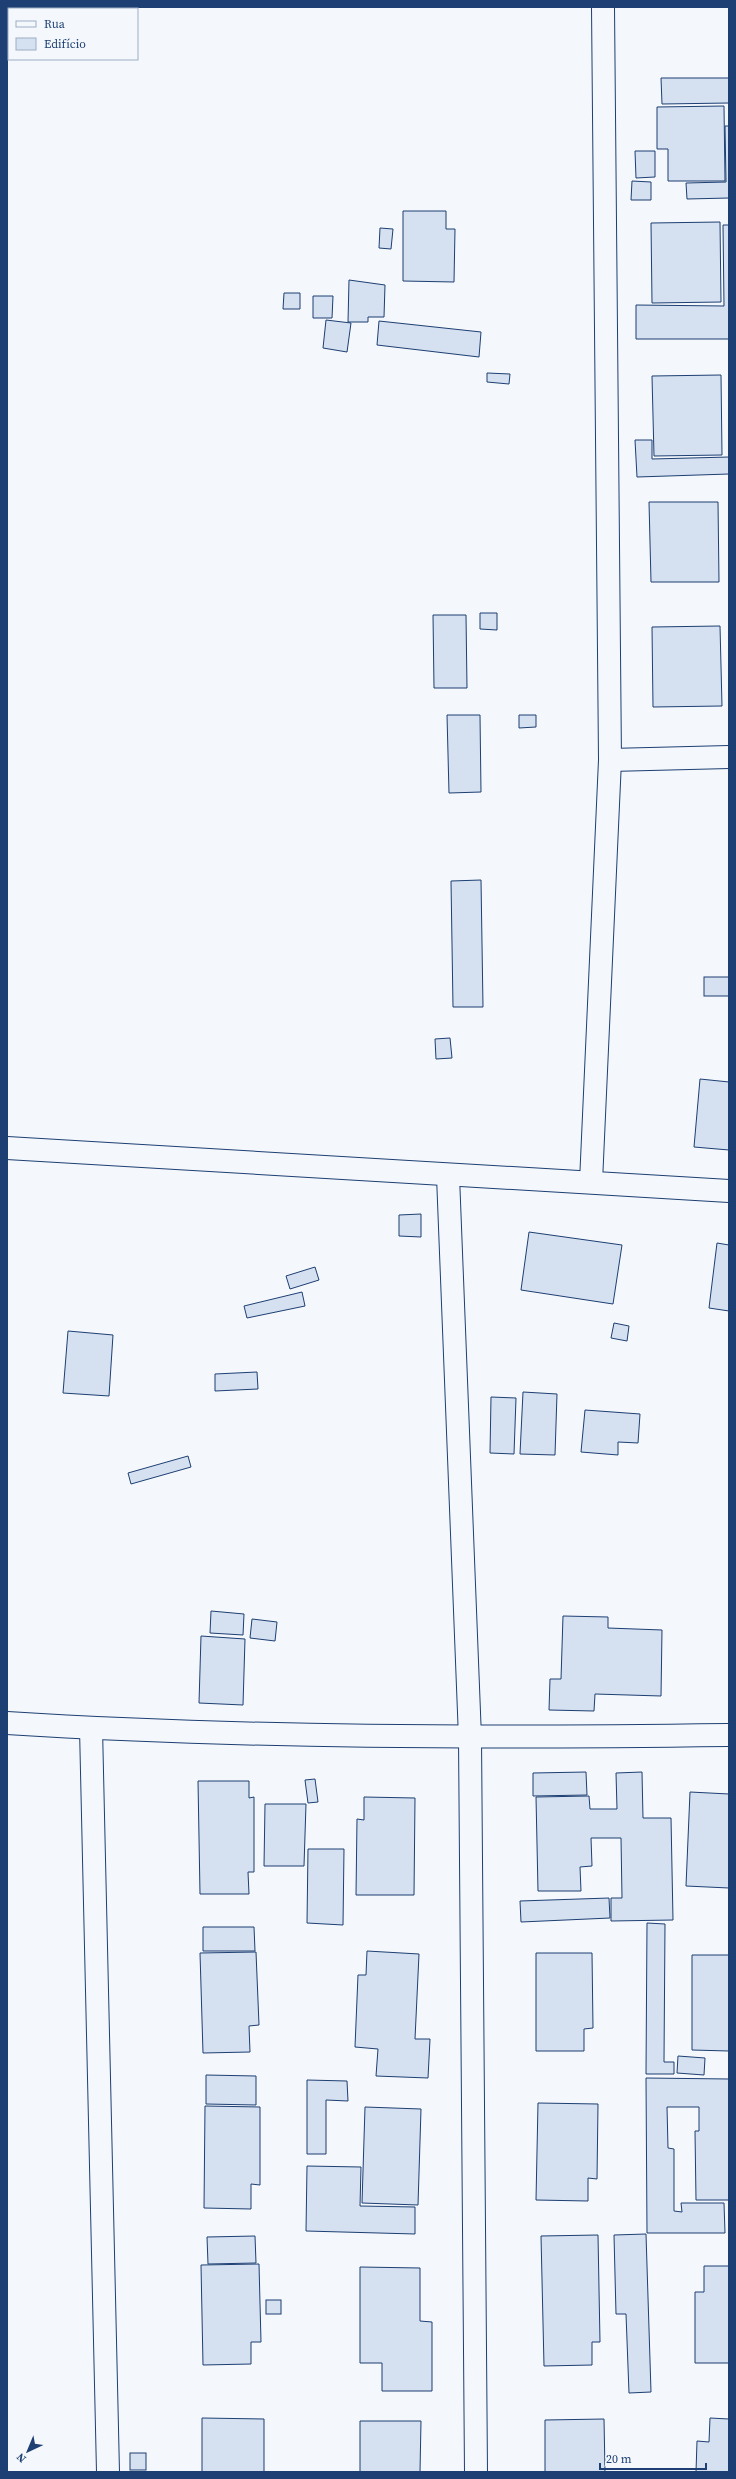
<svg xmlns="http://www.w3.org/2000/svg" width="736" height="2479" font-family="'Source Serif 4',serif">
  <rect width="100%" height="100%" fill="#f4f7fb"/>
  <!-- building -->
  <g fill="#d5e0f0" stroke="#1d3f73">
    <polygon points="661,78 729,78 729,103 662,104"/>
    <polygon points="724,106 725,181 668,181 668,149 657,149 657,107"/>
    <polygon points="725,126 729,126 729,198 687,199 686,183 726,182"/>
    <polygon points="635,151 655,151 655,177 636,178"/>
    <polygon points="632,181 651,182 651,200 631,200"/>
    <polygon points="403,211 446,211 446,229 455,229 454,282 403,281"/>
    <polygon points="720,222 721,302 652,303 651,223"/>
    <polygon points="723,225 729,225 729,339 636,339 636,305 724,306"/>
    <polygon points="380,228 393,229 391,249 379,248"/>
    <polygon points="349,280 385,285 384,317 368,317 368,322 348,322"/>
    <polygon points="284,293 300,293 300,309 283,309"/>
    <polygon points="313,296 333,296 332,318 313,318"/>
    <polygon points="326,320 351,323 347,352 323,348"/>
    <polygon points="379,321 481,332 479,357 377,345"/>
    <polygon points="487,373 510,374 509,384 487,382"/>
    <polygon points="721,375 722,455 654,456 652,376"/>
    <polygon points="635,440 652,440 652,459 729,457 729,474 637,477"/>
    <polygon points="649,502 718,502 719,582 651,582"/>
    <polygon points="480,613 497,613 497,630 480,629"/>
    <polygon points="433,615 466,615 467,688 434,688"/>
    <polygon points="720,626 722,706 653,707 652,627"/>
    <polygon points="447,715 480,715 481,792 449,793"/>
    <polygon points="519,715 536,715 536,727 519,728"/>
    <polygon points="481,880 483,1007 453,1007 451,881"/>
    <rect x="704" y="977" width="25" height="19"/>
    <polygon points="450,1038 452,1058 436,1059 435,1039"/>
    <polygon points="700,1079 729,1082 729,1150 694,1147"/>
    <polygon points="421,1214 421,1237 399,1236 399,1215"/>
    <polygon points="529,1232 622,1245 613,1304 521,1290"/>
    <polygon points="717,1243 729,1245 729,1311 709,1308"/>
    <polygon points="315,1267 319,1280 290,1289 286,1276"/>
    <polygon points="302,1292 305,1306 247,1318 244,1306"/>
    <polygon points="614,1323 629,1326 627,1341 611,1338"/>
    <polygon points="68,1331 113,1335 109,1396 63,1393"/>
    <polygon points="257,1372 258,1389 215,1391 215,1374"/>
    <polygon points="523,1392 557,1394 555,1455 520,1454"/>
    <polygon points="491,1397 516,1398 514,1454 490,1453"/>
    <polygon points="585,1410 640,1414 638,1443 618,1442 618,1455 581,1452"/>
    <polygon points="188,1456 191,1467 131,1484 128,1473"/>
    <polygon points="211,1611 244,1614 243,1635 210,1633"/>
    <polygon points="563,1616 608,1617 608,1628 662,1630 661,1696 595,1694 594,1711 549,1710 550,1679 561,1679"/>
    <polygon points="252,1619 277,1622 275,1641 250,1638"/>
    <polygon points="201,1636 245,1639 243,1705 199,1703"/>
    <polygon points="586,1772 587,1795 533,1796 533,1773"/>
    <polygon points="642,1772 643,1818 671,1818 673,1920 611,1921 611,1898 622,1898 621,1838 591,1838 592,1866 580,1867 581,1891 538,1891 536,1797 589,1796 590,1809 617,1809 616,1773"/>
    <polygon points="315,1779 318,1802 308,1803 305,1780"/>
    <polygon points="198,1781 249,1781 249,1798 254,1797 254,1872 248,1872 249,1894 200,1894"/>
    <polygon points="690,1792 729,1794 729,1888 686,1886"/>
    <polygon points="364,1797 415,1798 414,1895 356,1895 357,1819 364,1820"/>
    <polygon points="265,1804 306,1804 304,1866 264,1866"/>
    <polygon points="308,1849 344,1849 343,1925 307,1923"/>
    <polygon points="609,1898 610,1918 521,1922 520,1901"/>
    <polygon points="647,1923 665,1924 664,2062 674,2062 674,2074 646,2074"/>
    <polygon points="203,1927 254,1927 255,1951 203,1951"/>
    <polygon points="367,1951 419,1954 415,2039 430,2039 428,2078 376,2076 378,2049 355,2047 358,1975 366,1975"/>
    <polygon points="256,1952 259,2025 249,2026 250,2052 203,2053 200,1953"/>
    <polygon points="536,1953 592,1953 593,2028 584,2029 584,2051 536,2051"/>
    <polygon points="692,1955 729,1955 729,2051 692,2050"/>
    <polygon points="678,2056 705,2058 704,2075 677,2073"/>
    <polygon points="206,2075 256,2076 256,2105 206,2104"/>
    <polygon points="646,2078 729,2079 729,2200 696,2200 695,2131 699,2131 699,2107 667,2107 668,2148 674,2149 674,2211 682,2212 681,2203 724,2203 725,2233 647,2233"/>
    <polygon points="307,2080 347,2081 348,2101 326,2100 326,2154 307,2154"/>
    <polygon points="538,2103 598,2104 597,2179 588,2178 588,2201 536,2200"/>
    <polygon points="205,2106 260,2107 260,2185 251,2184 251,2209 204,2208"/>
    <polygon points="365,2107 421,2109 418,2205 362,2203"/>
    <polygon points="307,2166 361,2167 360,2206 415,2207 415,2234 306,2231"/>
    <polygon points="646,2234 651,2392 629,2393 626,2314 616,2314 614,2235"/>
    <polygon points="598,2235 600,2342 592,2342 592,2365 544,2366 541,2236"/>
    <polygon points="255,2236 256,2263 208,2264 207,2237"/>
    <polygon points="259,2264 261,2342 251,2342 251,2364 203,2365 201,2265"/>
    <polygon points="704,2266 729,2266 729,2363 695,2363 695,2292 704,2292"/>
    <polygon points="360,2267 420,2268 420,2321 432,2322 432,2391 382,2391 382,2363 360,2363"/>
    <rect x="266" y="2300" width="15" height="14"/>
    <polygon points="202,2418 264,2419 264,2472 202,2472"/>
    <polygon points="710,2418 729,2419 729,2472 696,2472 697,2441 709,2442"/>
    <polygon points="604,2419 605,2472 545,2472 545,2420"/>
    <polygon points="360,2421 421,2421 420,2472 360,2472"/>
    <rect x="130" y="2453" width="16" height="17"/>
  </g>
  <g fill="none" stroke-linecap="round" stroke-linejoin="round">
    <defs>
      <g id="minor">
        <polyline points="610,760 729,757"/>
        <polyline points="7,1148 729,1191"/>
        <polyline points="448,1176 470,1738 476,2472"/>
        <polyline points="591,1182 610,760 603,7"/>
        <path d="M 7,1723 C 247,1738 488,1738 729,1735"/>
        <polyline points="91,1728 108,2472"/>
      </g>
    </defs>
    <!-- minor casing -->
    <use href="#minor" stroke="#1d3f73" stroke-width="24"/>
    <!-- minor -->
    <use href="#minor" stroke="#f4f7fb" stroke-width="22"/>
  </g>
  <!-- border -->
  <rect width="736" height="2479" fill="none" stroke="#1d3f73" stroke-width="16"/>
  <!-- legend -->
  <rect x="8" y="8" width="130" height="52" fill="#f4f7fb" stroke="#9eadc5"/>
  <rect x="16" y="21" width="20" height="6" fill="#f4f7fb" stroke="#9eadc5"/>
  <text x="44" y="28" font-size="12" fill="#1d3f73">Rua</text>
  <rect x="16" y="38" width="20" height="12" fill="#d5e0f0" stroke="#9eadc5"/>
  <text x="44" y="48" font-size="12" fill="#1d3f73">Edifício</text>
  <!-- north arrow -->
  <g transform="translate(28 2451) rotate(224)" stroke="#f4f7fb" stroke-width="3" paint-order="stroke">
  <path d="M0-3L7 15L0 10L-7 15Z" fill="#1d3f73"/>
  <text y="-6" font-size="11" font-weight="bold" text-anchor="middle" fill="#1d3f73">N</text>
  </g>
  <!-- scale -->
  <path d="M600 2463v6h106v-6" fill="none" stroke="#1d3f73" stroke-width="2"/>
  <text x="606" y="2463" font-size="12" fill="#1d3f73" stroke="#f4f7fb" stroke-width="3" paint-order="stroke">20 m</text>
</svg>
